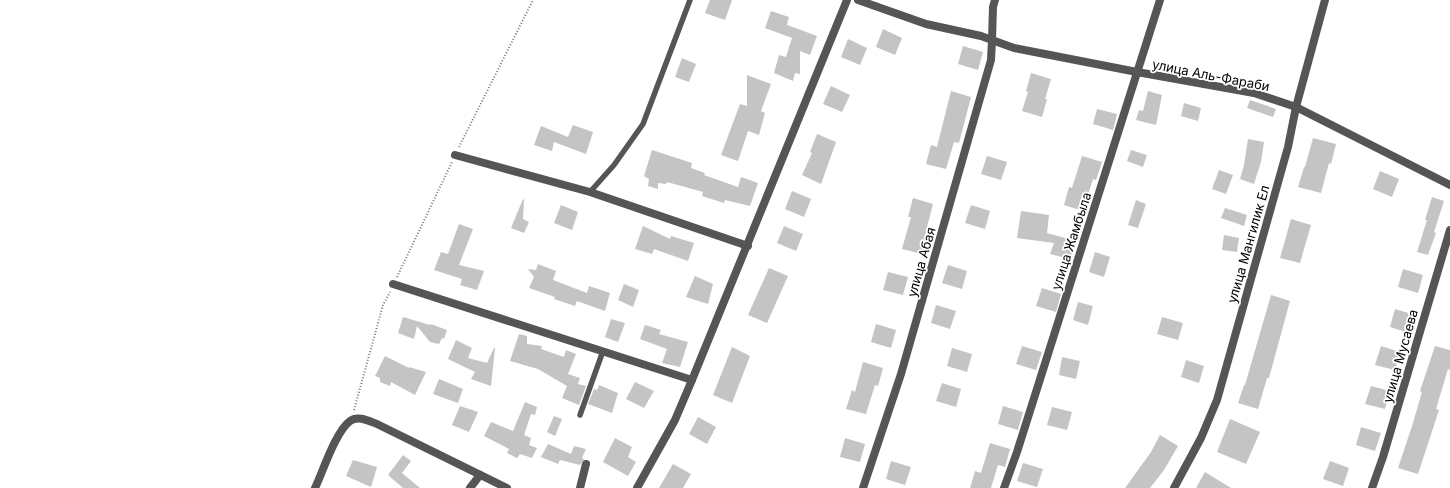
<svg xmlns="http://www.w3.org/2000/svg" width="1450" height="488" font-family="Inter,sans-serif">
  <rect width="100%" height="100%" fill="#fff"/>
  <!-- building -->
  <g fill="#c4c4c4">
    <polygon points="710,0 732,0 725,20 705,13"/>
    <polygon points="771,11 789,17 787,25 817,36 810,55 800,51 800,74 795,73 793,81 774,73 779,55 786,57 792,38 765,28"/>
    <polygon points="883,29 902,38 895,55 876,47"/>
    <polygon points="848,39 867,48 860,65 841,57"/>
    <polygon points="963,46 983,52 978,70 958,64"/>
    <polygon points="682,58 696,64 689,82 675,77"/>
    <polygon points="1031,73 1051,79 1045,99 1047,99 1042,117 1022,111 1028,92 1026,91"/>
    <polygon points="747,75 771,84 761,111 765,113 759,135 748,131 738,161 721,155 740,104 747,106"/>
    <polygon points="831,86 850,95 842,112 823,104"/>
    <polygon points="951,91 971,97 959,143 954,142 946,169 926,164 931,145 937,147"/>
    <polygon points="1148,91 1162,95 1156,125 1136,120 1139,110 1143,111"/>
    <polygon points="1250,100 1276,109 1273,117 1247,108"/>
    <polygon points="1184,103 1201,108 1198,121 1181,116"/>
    <polygon points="1097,109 1117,114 1113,130 1093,124"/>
    <polygon points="573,125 593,132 586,154 554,142 552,151 534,145 541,126 568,137"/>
    <polygon points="817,134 836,142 821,184 802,175 812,153 810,152"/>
    <polygon points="1313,138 1336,144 1331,164 1329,163 1321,193 1298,187 1304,167 1305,167"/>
    <polygon points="1248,139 1264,142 1261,162 1254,184 1240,179 1244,165"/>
    <polygon points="652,150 692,163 691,168 705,173 704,175 738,187 741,177 758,183 750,206 725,200 724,203 702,196 703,192 667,182 666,184 658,183 658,189 648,186 649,179 644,176"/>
    <polygon points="1131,150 1147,155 1143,167 1127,161"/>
    <polygon points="987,156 1007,162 1001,180 981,174"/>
    <polygon points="1082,156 1102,162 1096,180 1093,179 1083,211 1064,205 1069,187 1072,188"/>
    <polygon points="1219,170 1233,175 1226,194 1212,189"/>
    <polygon points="1380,171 1399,179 1392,197 1373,189"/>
    <polygon points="792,191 811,199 804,217 785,209"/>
    <polygon points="1432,197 1444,201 1434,232 1436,233 1428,255 1417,252 1427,220 1425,220"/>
    <polygon points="913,198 933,204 925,235 927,236 922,254 902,249 911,217 908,217"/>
    <polygon points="523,199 524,200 523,219 529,222 524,233 511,228"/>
    <polygon points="1136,200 1146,204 1138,228 1128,225"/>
    <polygon points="561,205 578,212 572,230 554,223"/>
    <polygon points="971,205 990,211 985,229 965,223"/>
    <polygon points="1225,208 1247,215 1244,226 1221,218"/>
    <polygon points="1021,211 1049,215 1047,233 1076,241 1070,259 1050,254 1054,243 1017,238"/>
    <polygon points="1291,219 1311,225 1300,263 1280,258"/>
    <polygon points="459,224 473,229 459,265 484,271 477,290 460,285 462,279 434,270 441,252 448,254"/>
    <polygon points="643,226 670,239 671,236 694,243 688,261 654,249 652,254 635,249"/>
    <polygon points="784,226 803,234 796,251 777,243"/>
    <polygon points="1224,235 1239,238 1237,252 1222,250"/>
    <polygon points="1095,252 1110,257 1104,277 1089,272"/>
    <polygon points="538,264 556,271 553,280 587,293 589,286 610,293 605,311 577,301 575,306 554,299 555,297 529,288 534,277 528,269 536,270"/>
    <polygon points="948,265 967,271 962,289 942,283"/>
    <polygon points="769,268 788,276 767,323 748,315"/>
    <polygon points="1403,269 1423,275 1418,293 1398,287"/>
    <polygon points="888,272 908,277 903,295 883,290"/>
    <polygon points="695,276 713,284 708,304 686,297"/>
    <polygon points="624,284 639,290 633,307 618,300"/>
    <polygon points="1042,288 1061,294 1056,312 1036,306"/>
    <polygon points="1271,295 1290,301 1269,378 1267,378 1258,409 1238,403 1244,385 1245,385"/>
    <polygon points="1078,302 1093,306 1088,325 1073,320"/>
    <polygon points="936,305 956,311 950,329 931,323"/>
    <polygon points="1395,309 1415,315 1409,333 1390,327"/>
    <polygon points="403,317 430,325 431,324 447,330 444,339 442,338 439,344 430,342 417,326 414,339 398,333"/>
    <polygon points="1162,317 1183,323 1178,340 1157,334"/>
    <polygon points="611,319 625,323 618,342 605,337"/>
    <polygon points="876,324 896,330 891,348 871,342"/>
    <polygon points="645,325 661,330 659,334 688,342 680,367 662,363 667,349 640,339"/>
    <polygon points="519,334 527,336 527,344 542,346 541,349 564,357 566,350 576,354 568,374 580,378 578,384 586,386 579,405 562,398 567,386 538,369 510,361"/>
    <polygon points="456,340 472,348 468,358 487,363 494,348 495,348 491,386 471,379 475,372 448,359"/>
    <polygon points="1022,346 1042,352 1036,370 1016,364"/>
    <polygon points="1381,346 1400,352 1395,370 1375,365"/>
    <polygon points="1435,346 1450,350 1450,370 1448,369 1436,409 1439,410 1418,474 1398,468 1412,426 1422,392 1420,391"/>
    <polygon points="732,347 750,356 732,403 713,395"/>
    <polygon points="952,348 972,354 967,372 947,366"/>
    <polygon points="385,356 409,368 409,367 426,372 415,395 391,382 390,386 380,382 380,378 375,376"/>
    <polygon points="1062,357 1080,361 1076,379 1059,375"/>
    <polygon points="1186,360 1204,366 1199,383 1181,377"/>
    <polygon points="863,362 883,368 878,386 875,385 866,414 846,409 852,390 855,392"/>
    <polygon points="439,379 463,389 458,403 433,394"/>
    <polygon points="635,382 654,391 644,408 626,399"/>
    <polygon points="942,383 961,389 956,407 936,401"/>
    <polygon points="599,385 618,393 612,413 588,404 594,389 597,390"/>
    <polygon points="1371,386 1390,391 1385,409 1365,404"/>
    <polygon points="525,402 537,407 535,415 531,414 524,435 531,438 529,445 537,448 532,458 520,454 517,458 507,453 509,449 484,436 491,422 513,431"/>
    <polygon points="460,406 478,412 469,432 452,425"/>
    <polygon points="1003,406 1023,412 1018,430 998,424"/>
    <polygon points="1052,407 1072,412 1067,430 1047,425"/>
    <polygon points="554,416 562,419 555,436 547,432"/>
    <polygon points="698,417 716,427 707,444 689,434"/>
    <polygon points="1230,419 1260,432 1246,464 1217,452"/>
    <polygon points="1361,427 1381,433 1375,451 1356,445"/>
    <polygon points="1160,435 1178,446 1164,470 1150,488 1125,488 1151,452"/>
    <polygon points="615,438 632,447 628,457 636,462 628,476 603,462"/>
    <polygon points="845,438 865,444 860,462 840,457"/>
    <polygon points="990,443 1010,449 1005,467 998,465 991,488 970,488 975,471 981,473"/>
    <polygon points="548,444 571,454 574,446 586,449 582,458 584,459 580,465 560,460 558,464 541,457"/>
    <polygon points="403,455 411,461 402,473 420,488 403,488 388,475"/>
    <polygon points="353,460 377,467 371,487 346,476"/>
    <polygon points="891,461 911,467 905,485 886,479"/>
    <polygon points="1330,461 1349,468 1343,486 1323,479"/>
    <polygon points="1023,463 1043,469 1037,487 1017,481"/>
    <polygon points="673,464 691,474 683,488 659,488"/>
    <polygon points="1205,472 1231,488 1196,488"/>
  </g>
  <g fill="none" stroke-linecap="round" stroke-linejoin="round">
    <!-- path -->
    <g stroke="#777" stroke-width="2" stroke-dasharray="1 2" stroke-linecap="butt">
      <polyline points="459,147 533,0"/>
      <polyline points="397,277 452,162"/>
      <polyline points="354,410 383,305 390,292"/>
    </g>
    <!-- service -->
    <g stroke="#555" stroke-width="5.5">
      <polyline points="590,192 614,165 643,124 690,0"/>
      <polyline points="580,415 603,351"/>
    </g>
    <!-- minor -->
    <g stroke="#555" stroke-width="8">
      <polyline points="858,0 926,24 981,36 992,40 991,60 901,374 863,488"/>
      <polyline points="455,155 590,192 748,246"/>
      <polyline points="393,284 692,380"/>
      <path d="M 315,488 C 323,471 336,431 350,421 C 358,415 369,421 377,424 L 507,488"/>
      <polyline points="470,488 480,475"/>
      <polyline points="580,488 586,464"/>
      <polyline points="637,488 675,420 692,380 847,0"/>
      <polyline points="1004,488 1017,452 1160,0"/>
      <polyline points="1174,488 1201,438 1217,400 1288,147 1296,107 1325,0"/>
      <polyline points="1372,488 1383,457 1450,230"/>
    </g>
    <!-- tertiary -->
    <polyline stroke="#555" stroke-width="8" points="995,0 993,7 992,40 1014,48 1137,72 1254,93 1296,107 1450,185"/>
  </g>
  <g text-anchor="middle" stroke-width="3.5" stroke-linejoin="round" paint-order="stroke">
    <!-- street labels -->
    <g font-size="13" fill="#000" stroke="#fff">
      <text transform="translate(1211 75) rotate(11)" y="5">улица Аль-Фараби</text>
      <text transform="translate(1071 241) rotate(-72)" y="5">улица Жамбыла</text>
      <text transform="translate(1248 244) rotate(-74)" y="5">улица Мангилик Ел</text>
      <text transform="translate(921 262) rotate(-74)" y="5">улица Абая</text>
      <text transform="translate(1400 356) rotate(-74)" y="5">улица Мусаева</text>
    </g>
  </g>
</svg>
